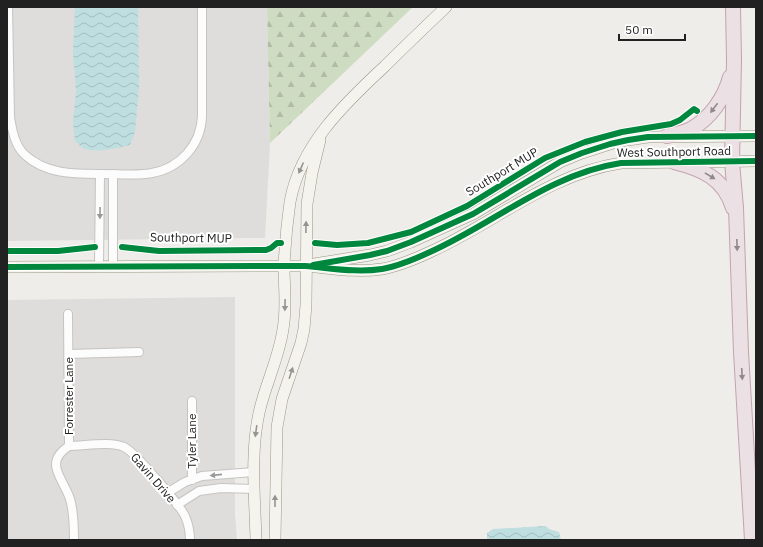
<svg xmlns="http://www.w3.org/2000/svg" width="763" height="547" font-family="'IBM Plex Sans',sans-serif">
  <defs>
    <pattern id="forest-firs" width="22" height="20" patternUnits="userSpaceOnUse"><rect width="22" height="20" fill="#cedcc1"/><path d="M5 1l3.5 6h-7zM16 11l3.5 6h-7z" fill="#b1bca6"/></pattern>
    <pattern id="water-waves" width="16" height="10" patternUnits="userSpaceOnUse"><rect width="16" height="10" fill="#bfdee0"/><path d="M0 5q4-4 8 0t8 0" fill="none" stroke="#a4bec0"/></pattern>
  </defs>
  <rect width="100%" height="100%" fill="#efedea"/>
  <!-- residential -->
  <g fill="#dedddb">
    <polygon points="7,7 267,7 270,143 265,238 7,241"/>
    <polygon points="235,297 235,515 237,540 7,540 7,300"/>
  </g>
  <!-- forest -->
  <polygon fill="url(#forest-firs)" points="267,7 413,7 270,143"/>
  <!-- water -->
  <g fill="url(#water-waves)">
    <path d="M 75,7 L 138,7 L 139,88 L 135,132 L 130,145 C 117,148 98,153 85,149 C 81,148 78,143 75,141 L 73,122 L 76,91 L 73,52 Z"/>
    <polygon points="546,526 549,529 559,532 561,540 487,540 487,533 493,529"/>
  </g>
  <g fill="none" stroke-linecap="round" stroke-linejoin="round">
    <defs>
      <g id="street">
        <path d="M 8,7 L 10,117 C 12,130 15,146 25,155 C 47,175 76,174 103,174 C 119,174 137,176 152,173 C 180,168 201,145 202,116 L 202,7"/>
        <polyline points="113,265 113,174"/>
        <polyline points="99,266 100,174"/>
        <polyline points="68,314 69,446"/>
        <polyline points="69,354 139,352"/>
        <polyline points="192,401 192,480"/>
        <path d="M 69,446 C 85,446 110,441 124,447 C 135,452 179,504 185,516 C 188,523 190,533 190,540"/>
        <path d="M 69,446 C 43,463 63,478 70,499 C 74,512 74,527 74,540"/>
        <polyline points="167,493 185,482 202,476 254,472"/>
        <polyline points="177,505 199,491 221,488 255,489"/>
      </g>
      <g id="secondary">
        <polyline points="314,264 370,255 387,251 411,242 473,214 560,162 582,153 610,144 628,140 648,137 756,136"/>
        <path d="M 7,267 C 97,266 187,266 276,266 C 286,266 296,266 305,266 C 331,268 356,273 382,269 C 399,266 415,259 430,252 C 495,223 549,174 621,163 L 756,161"/>
        <path d="M 256,540 C 255,499 250,454 259,413 C 265,385 279,358 283,329 C 287,308 284,287 284,266 C 285,245 287,223 290,202 C 300,146 344,104 385,66 C 405,46 425,27 446,7"/>
        <polyline points="275,540 277,427 282,399 301,343 304,329 306,305 307,204 312,173 320,140"/>
      </g>
      <g id="highway">
        <polyline points="733,7 734,59 732,162 736,208 741,352 752,540"/>
        <path d="M 667,136 C 676,134 684,133 691,129 C 710,119 725,97 730,77"/>
        <path d="M 674,162 C 702,169 724,178 733,208"/>
      </g>
    </defs>
    <!-- street casing -->
    <use href="#street" stroke="#c5c4c2" stroke-width="10"/>
    <!-- secondary casing -->
    <use href="#secondary" stroke="#999882" stroke-width="12"/>
    <!-- highway casing -->
    <use href="#highway" stroke="#c3a2b0" stroke-width="16"/>
    <!-- street -->
    <use href="#street" stroke="#fdfcfc" stroke-width="8"/>
    <!-- secondary -->
    <use href="#secondary" stroke="#f4f3ed" stroke-width="11"/>
    <!-- highway -->
    <use href="#highway" stroke="#ebe0e3" stroke-width="14"/>
    <defs>
      <g id="cycleway">
        <polyline points="315,243 337,245 368,243 411,232 467,206 545,158 585,142 622,132 671,124 680,120 694,109 697,111"/>
        <polyline points="122,247 159,251 266,250 271,248 277,243 281,243"/>
        <polyline points="7,251 58,251 95,247"/>
        <polyline points="313,265 370,255 387,251 411,242 473,214 560,162 582,153 610,144 628,140 648,137 756,136"/>
        <path d="M 7,267 C 97,266 187,266 276,266 C 286,266 296,266 305,266 C 331,268 356,273 382,269 C 399,266 415,259 430,252 C 495,223 549,174 621,163 L 756,161"/>
      </g>
    </defs>
    <!-- cycleway casing -->
    <use href="#cycleway" stroke="#fff" stroke-width="8"/>
    <!-- cycleway -->
    <use href="#cycleway" stroke="#00873e" stroke-width="6"/>
  </g>
  <!-- one-way arrows -->
  <defs><path id="oneway-solid" d="M-6-.8H1V-3.2L6.5 0L1 3.2V.8H-6Z"/></defs>
  <g fill="#908a8c">
    <use href="#oneway-solid" transform="translate(714 108) rotate(127)"/>
    <use href="#oneway-solid" transform="translate(710 176) rotate(31)"/>
    <use href="#oneway-solid" transform="translate(737 245) rotate(88)"/>
    <use href="#oneway-solid" transform="translate(742 374) rotate(87)"/>
  </g>
  <g fill="#959491">
    <use href="#oneway-solid" transform="translate(301 168) rotate(114)"/>
    <use href="#oneway-solid" transform="translate(306 227) rotate(-89)"/>
    <use href="#oneway-solid" transform="translate(285 305) rotate(91)"/>
    <use href="#oneway-solid" transform="translate(291 373) rotate(-72)"/>
    <use href="#oneway-solid" transform="translate(256 431) rotate(98)"/>
    <use href="#oneway-solid" transform="translate(275 501) rotate(-90)"/>
  </g>
  <g fill="#9a9999">
    <use href="#oneway-solid" transform="translate(100 213) rotate(91)"/>
    <use href="#oneway-solid" transform="translate(216 475) rotate(174)"/>
  </g>
  <g text-anchor="middle" stroke-width="4" stroke-linejoin="round" paint-order="stroke">
    <!-- street labels -->
    <g font-size="12" fill="#212121" stroke="#fff">
      <text transform="translate(674 152) rotate(-1)" y="4">West Southport Road</text>
      <text transform="translate(502 172) rotate(-31)" y="4">Southport MUP</text>
      <text transform="translate(191 238) rotate(1)" y="4">Southport MUP</text>
      <text transform="translate(69 396) rotate(-90)" y="4">Forrester Lane</text>
      <text transform="translate(192 441) rotate(-90)" y="4">Tyler Lane</text>
      <text transform="translate(153 478) rotate(49)" y="4">Gavin Drive</text>
    </g>
  </g>
  <!-- border -->
  <rect width="763" height="547" fill="none" stroke="#212121" stroke-width="16"/>
  <!-- scale -->
  <path d="M619 34v6h66v-6" fill="none" stroke="#212121" stroke-width="2"/>
  <text x="625" y="34" font-size="12" fill="#212121" stroke="#ffffff" stroke-width="3" paint-order="stroke">50 m</text>
</svg>
